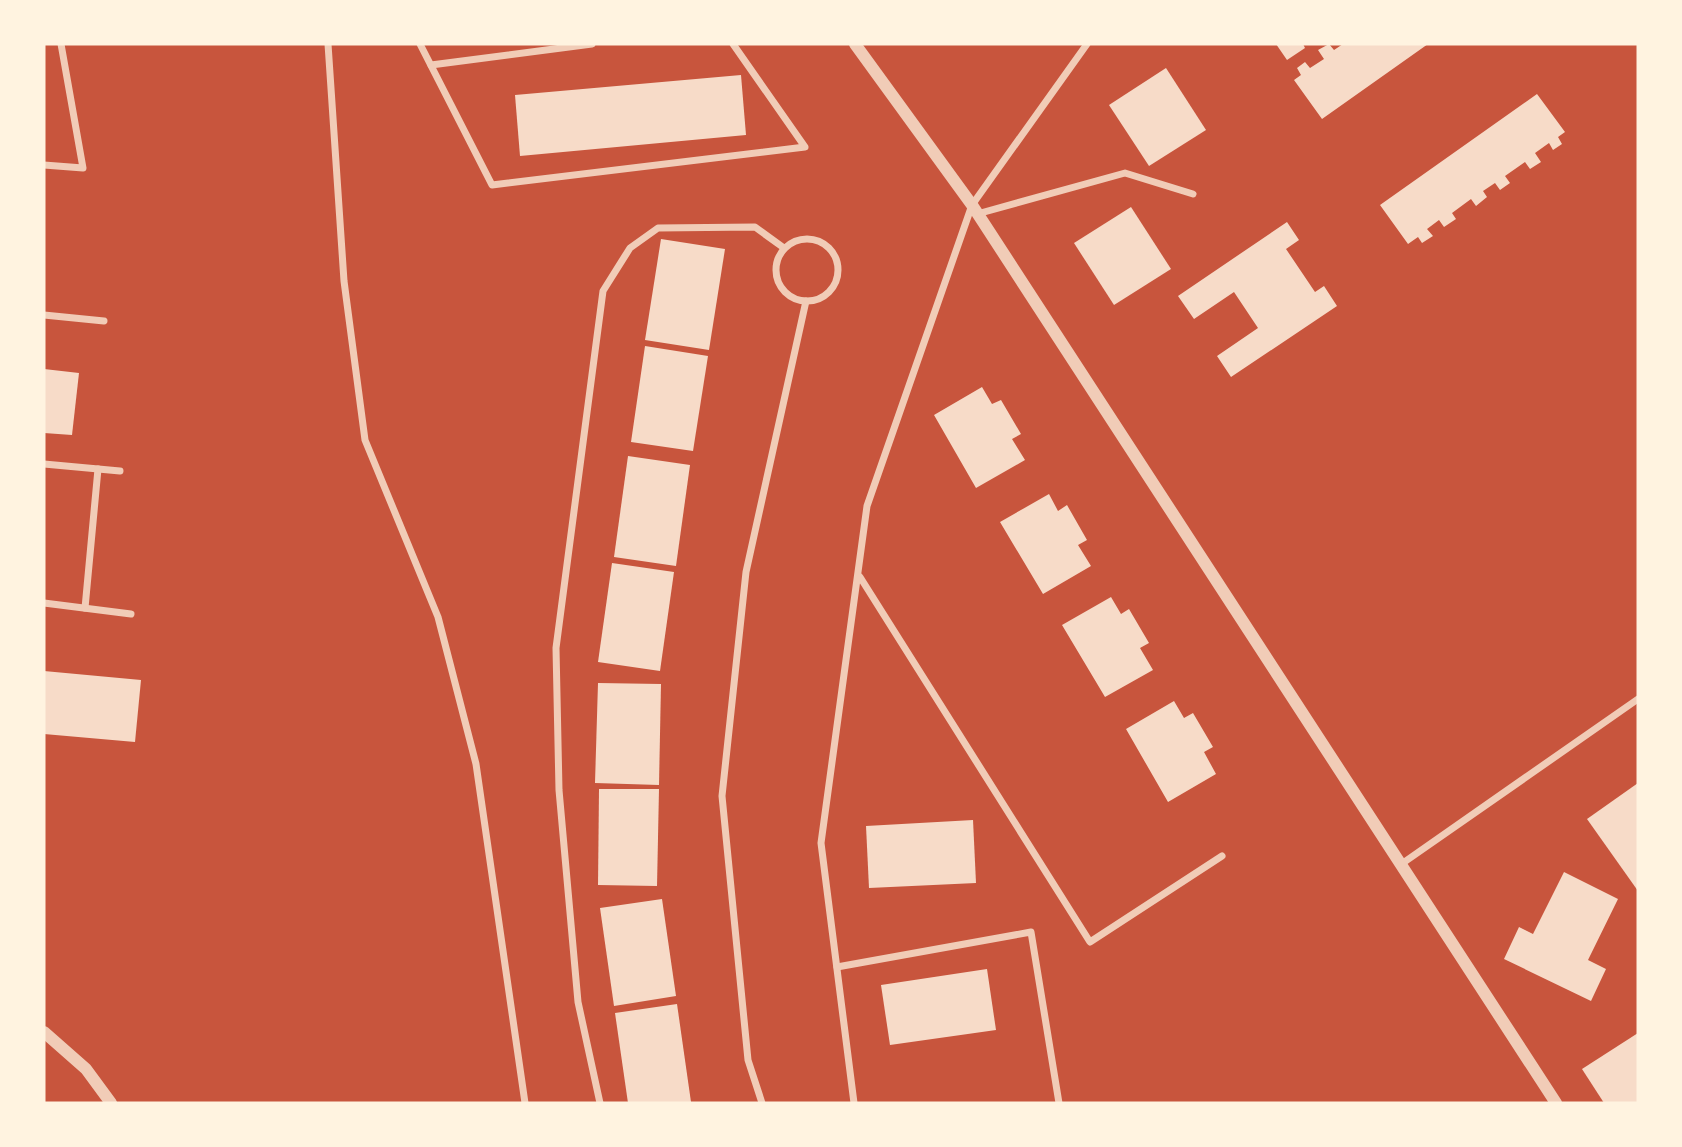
<svg xmlns="http://www.w3.org/2000/svg" width="1682" height="1147" font-family="Lato,sans-serif">
  <rect width="100%" height="100%" fill="#c8553d"/>
  <!-- building -->
  <g fill="#f7dbc8">
    <polygon points="1276,44 1303,44 1305,48 1287,60"/>
    <polygon points="1329,44 1334,50 1343,44 1428,44 1322,119 1294,80 1301,75 1297,68 1305,62 1310,68 1324,59 1318,50"/>
    <polygon points="1166,68 1206,130 1149,166 1109,105"/>
    <polygon points="741,75 746,135 520,156 515,95"/>
    <polygon points="1537,94 1565,132 1558,137 1562,144 1553,150 1549,143 1535,153 1541,162 1530,169 1525,162 1505,176 1510,183 1500,190 1495,183 1483,191 1487,197 1476,206 1471,199 1452,213 1456,219 1444,227 1439,220 1427,229 1433,236 1422,243 1418,237 1408,244 1380,205"/>
    <polygon points="1131,207 1171,269 1114,305 1074,243"/>
    <polygon points="1287,222 1299,240 1286,249 1315,292 1324,286 1337,306 1231,377 1217,356 1258,328 1234,292 1194,319 1178,296"/>
    <polygon points="661,239 725,249 709,350 645,340"/>
    <polygon points="645,346 708,356 693,451 631,442"/>
    <polygon points="44,369 79,373 72,435 44,433"/>
    <polygon points="982,387 992,404 1001,400 1021,434 1012,439 1025,460 976,488 934,415"/>
    <polygon points="628,456 690,465 676,566 614,557"/>
    <polygon points="1049,494 1058,511 1067,505 1087,540 1078,545 1091,566 1043,594 1000,522"/>
    <polygon points="612,563 674,572 660,671 598,662"/>
    <polygon points="1111,597 1121,614 1129,609 1149,643 1140,648 1153,670 1105,697 1062,625"/>
    <polygon points="44,671 141,680 135,742 44,734"/>
    <polygon points="598,683 661,684 659,785 595,783"/>
    <polygon points="1174,701 1184,718 1193,713 1213,747 1204,752 1216,774 1168,802 1126,729"/>
    <polygon points="1638,783 1638,891 1587,819"/>
    <polygon points="599,789 659,789 657,886 598,885"/>
    <polygon points="973,820 976,883 869,888 866,826"/>
    <polygon points="1564,872 1618,899 1588,960 1606,969 1591,1001 1504,959 1519,927 1533,934"/>
    <polygon points="662,899 676,996 614,1006 600,908"/>
    <polygon points="987,969 996,1030 890,1045 881,985"/>
    <polygon points="677,1004 691,1102 628,1103 615,1013"/>
    <polygon points="1638,1033 1638,1103 1604,1103 1582,1069"/>
  </g>
  <g fill="none" stroke-linecap="round" stroke-linejoin="round">
    <!-- minor -->
    <g stroke="#f1ccb7" stroke-width="7">
      <polyline points="328,44 344,281 365,440 438,617 476,764 525,1103"/>
      <polyline points="420,44 492,185 805,147 733,44"/>
      <polyline points="431,65 592,44"/>
      <polyline points="44,165 83,168 61,44"/>
      <polyline points="977,214 1125,173 1193,194"/>
      <circle cx="807" cy="270" r="31"/>
      <polyline points="44,315 104,321"/>
      <polyline points="44,464 120,471"/>
      <polyline points="860,577 1090,942 1222,856"/>
      <polyline points="44,603 131,614"/>
      <polyline points="85,608 98,469"/>
      <polyline points="1400,865 1638,699"/>
      <polyline points="837,967 1031,932 1059,1103"/>
      <polyline points="600,1103 578,1002 559,790 556,648 603,291 630,248 658,228 755,227 784,248"/>
      <polyline points="762,1103 748,1060 722,796 746,572 806,301"/>
      <polyline points="854,1103 821,843 867,506 972,205 1087,44"/>
    </g>
    <!-- tertiary -->
    <g stroke="#f1ccb7" stroke-width="12">
      <polyline points="855,44 972,205 1556,1103"/>
      <polyline points="44,1032 86,1069 111,1103"/>
    </g>
  </g>
  <!-- border -->
  <rect width="1682" height="1147" fill="none" stroke="#fff3e0" stroke-width="91"/>
</svg>
